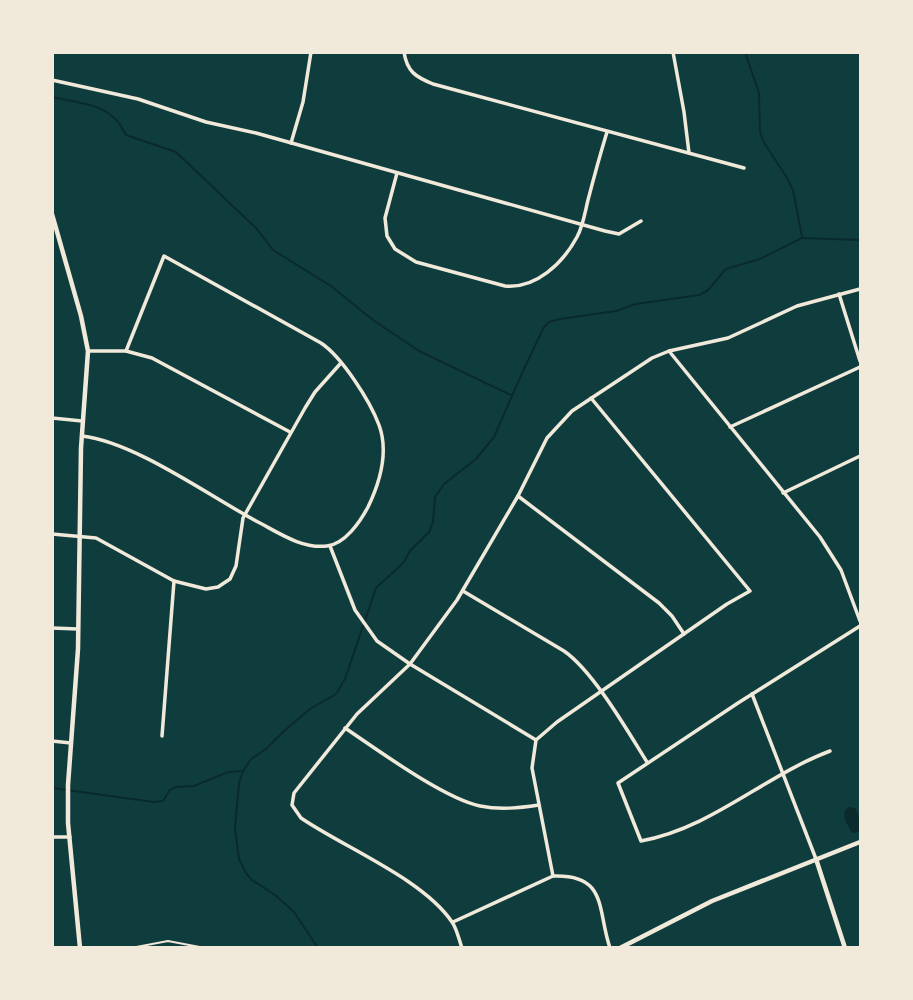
<svg xmlns="http://www.w3.org/2000/svg" width="913" height="1000" font-family="'Noto Sans',sans-serif">
  <rect width="100%" height="100%" fill="#0f3d3e"/>
  <!-- water -->
  <polygon fill="#0a2a2b" points="848,807 855,808 860,818 859,832 852,833 845,820 844,812"/>
  <g fill="none" stroke-linecap="round" stroke-linejoin="round">
    <!-- stream -->
    <g stroke="#0a2a2b" stroke-width="2">
      <polyline points="745,52 759,93 760,132 763,141 787,178 793,190 802,237"/>
      <path d="M 52,97 C 83,104 112,103 126,135 L 176,152 L 257,229 L 273,250 L 331,286 L 373,320 L 419,351 L 511,395"/>
      <polyline points="52,788 154,802 163,801 170,790 176,787 194,786 228,772 241,771"/>
      <polyline points="318,948 294,912 275,895 252,880 246,873 239,859 235,829 239,783 243,771 251,759 266,749 284,731 310,709 336,694 345,679 376,588 403,563 410,551 429,532 433,522 435,497 444,484 476,459 494,437 523,371 544,327 549,322 560,319 616,311 636,304 699,295 707,291 726,269 760,259 802,238 860,240"/>
    </g>
    <!-- service -->
    <polyline stroke="#f1e9da" stroke-width="2" points="131,948 168,941 205,948"/>
    <!-- minor -->
    <g stroke="#f1e9da" stroke-width="3.5">
      <path d="M 404,52 C 407,72 416,77 433,84 L 744,168"/>
      <polyline points="673,52 684,112 689,153"/>
      <polyline points="52,80 138,99 206,122 256,133 605,231 619,234 641,221"/>
      <polyline points="291,143 303,102 311,52"/>
      <path d="M 397,173 L 385,218 L 387,236 L 395,249 L 416,262 L 505,286 C 536,289 563,263 577,237 C 583,226 585,212 588,200 C 594,177 600,155 607,132"/>
      <polyline points="839,294 860,361"/>
      <polyline points="88,351 126,351 152,358 290,432"/>
      <polyline points="669,351 820,537 841,570 860,621"/>
      <polyline points="52,418 82,421"/>
      <polyline points="730,427 860,367"/>
      <path d="M 82,436 C 135,442 209,496 258,522 C 279,533 302,549 327,546 C 345,544 360,522 368,507 C 380,482 389,452 379,425 C 370,401 342,357 321,343 L 164,256 L 126,351"/>
      <polyline points="783,493 860,456"/>
      <polyline points="518,496 659,603 672,616 684,634"/>
      <polyline points="52,534 96,538 174,581 206,589 218,587 230,579 236,566 243,518 305,408 315,392 340,364"/>
      <polyline points="330,546 355,610 377,641 410,664 536,740"/>
      <path d="M 463,591 L 564,651 C 593,671 627,730 647,762"/>
      <polyline points="52,628 78,629"/>
      <polyline points="752,694 816,859"/>
      <path d="M 345,728 C 378,750 443,798 480,806 C 500,810 519,808 539,805"/>
      <polyline points="162,736 174,581"/>
      <polyline points="52,741 71,743"/>
      <path d="M 830,751 C 764,776 712,828 641,841 L 618,783 L 738,703 L 860,626"/>
      <polyline points="52,837 70,837"/>
      <polyline points="553,876 532,768 536,740 557,722 727,604 750,591 591,398"/>
      <path d="M 453,922 L 553,876 C 608,874 597,910 610,948"/>
      <path d="M 462,948 C 459,940 457,929 452,922 C 423,879 345,848 301,818 L 292,805 L 294,793 L 357,714 L 410,664 L 457,600 L 518,496 L 547,438 L 572,411 L 652,358 L 669,351 L 728,338 L 797,306 L 860,289"/>
      <polyline points="859,948 860,947"/>
    </g>
    <!-- tertiary -->
    <polyline stroke="#f1e9da" stroke-width="4.5" points="816,859 845,948"/>
    <!-- secondary -->
    <g stroke="#f1e9da" stroke-width="4.5">
      <polyline points="52,214 81,316 88,351 81,448 78,649 68,785 68,823 80,948"/>
      <polyline points="620,948 712,901 860,842"/>
    </g>
  </g>
  <!-- border -->
  <rect width="913" height="1000" fill="none" stroke="#f1e9da" stroke-width="108"/>
</svg>
